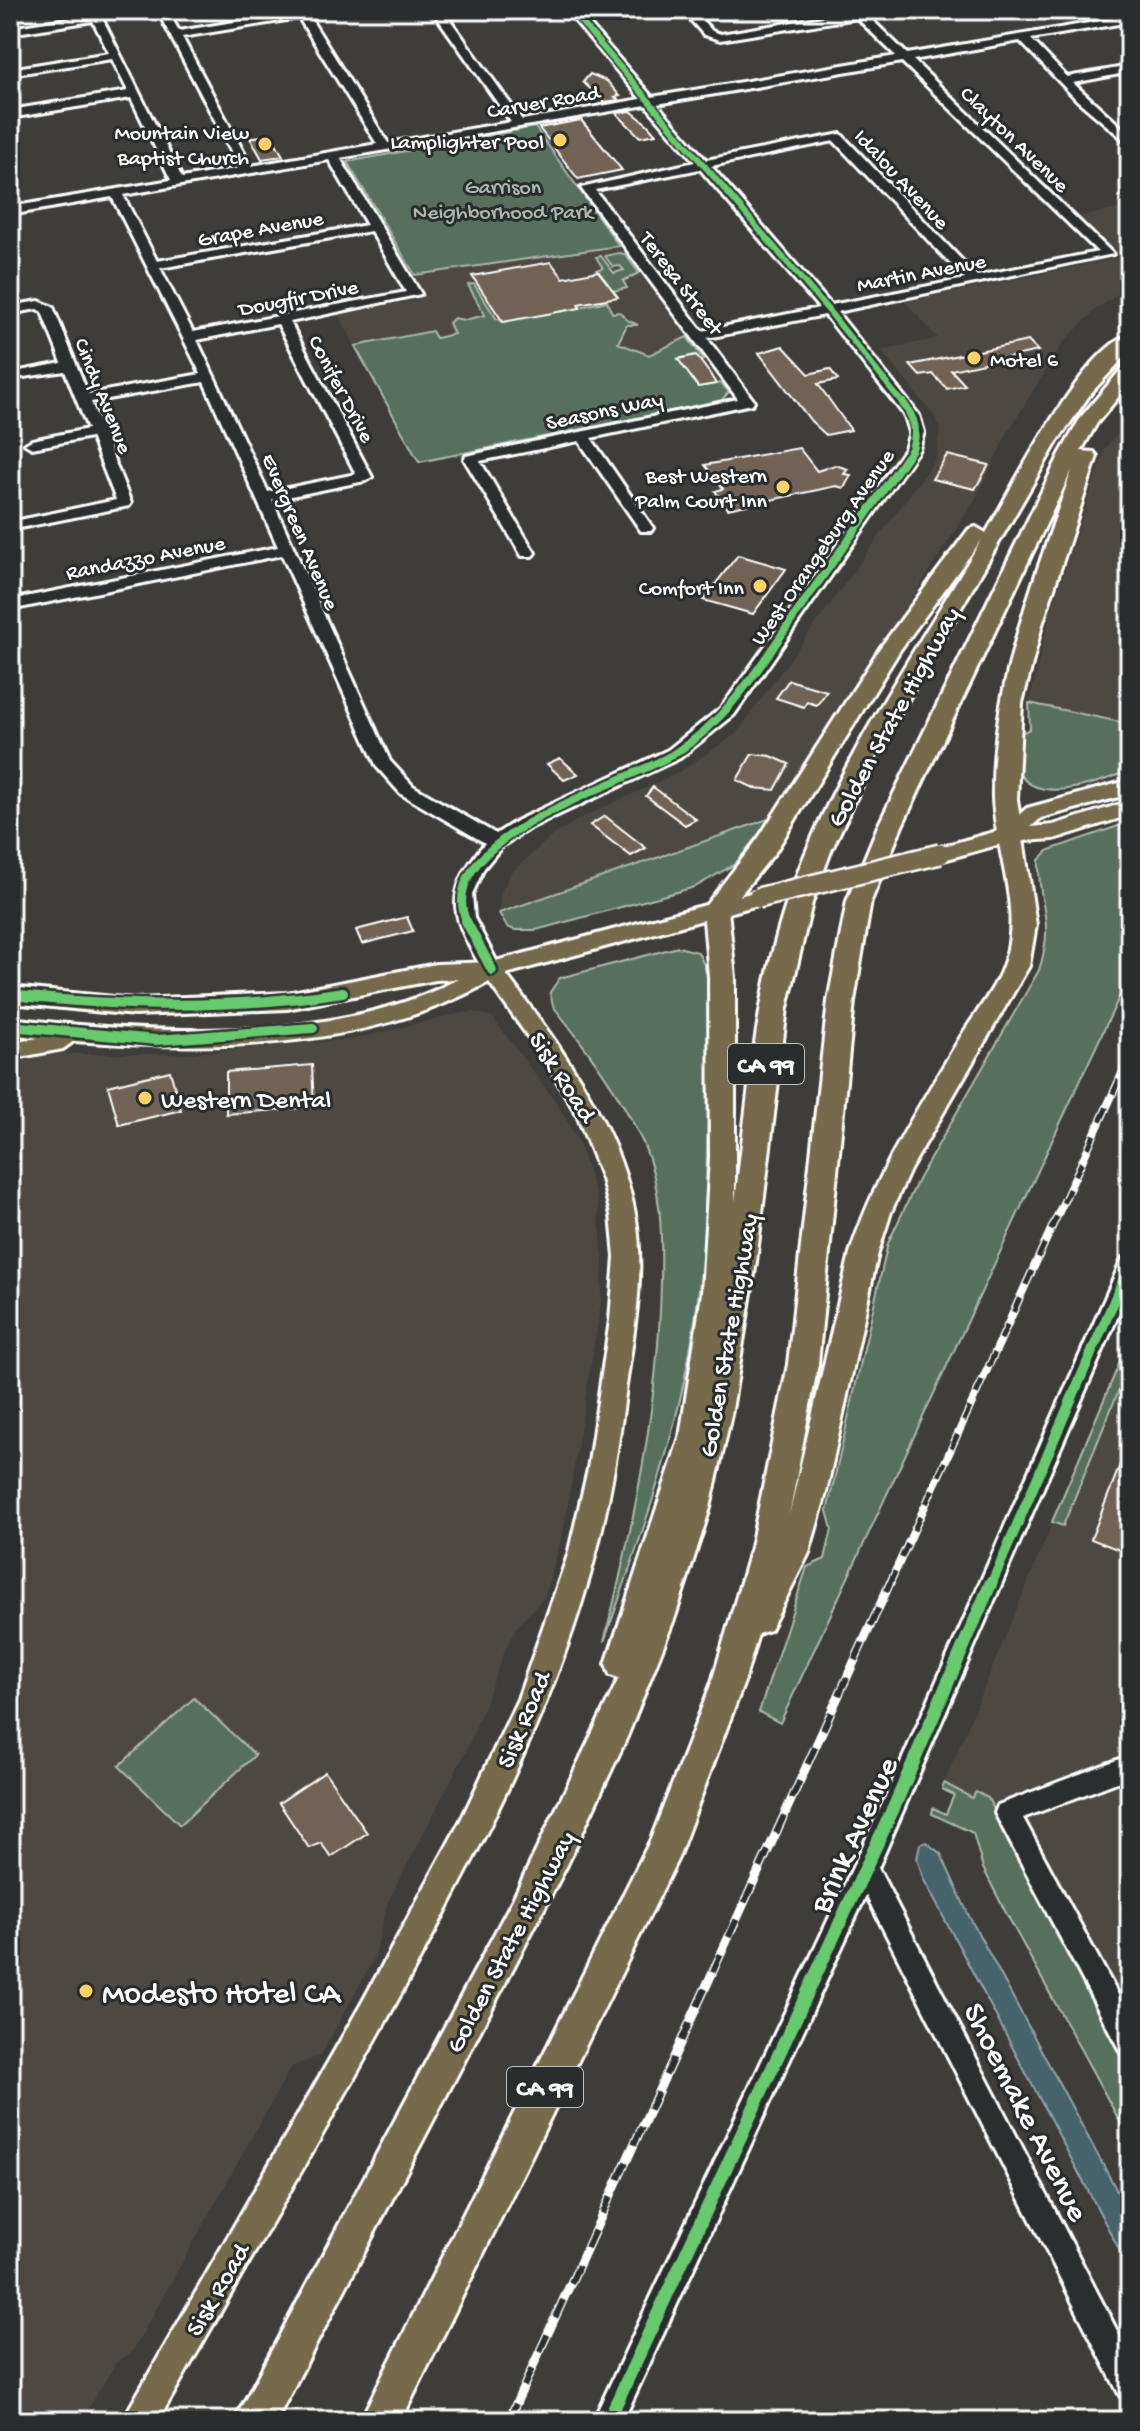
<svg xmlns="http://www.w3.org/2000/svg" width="1140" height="2431" font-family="'Gochi Hand',sans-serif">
  <rect width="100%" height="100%" fill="#3f3d3a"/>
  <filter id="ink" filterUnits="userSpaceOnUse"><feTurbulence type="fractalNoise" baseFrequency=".0125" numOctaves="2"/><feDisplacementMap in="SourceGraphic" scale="16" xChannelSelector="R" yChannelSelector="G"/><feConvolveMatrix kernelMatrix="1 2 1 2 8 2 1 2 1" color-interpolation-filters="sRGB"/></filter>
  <g filter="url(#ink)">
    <!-- built -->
    <g fill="#4e4843">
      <polygon points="1130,207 1130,285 1094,311 1062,344 1009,430 974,501 771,818 499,913 500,895 511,872 552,836 581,818 676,774 736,734 936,458 940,428 933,414 881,351 938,338 905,302 1119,258 1077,217"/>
      <polygon points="619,246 729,392 721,401 419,462 338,314 416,300 423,292 415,275"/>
      <polygon points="1130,418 1130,724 1029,703 1050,614 1105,449"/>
      <polygon points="461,1013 475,1012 492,1017 558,1105 578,1141 597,1199 603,1258 601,1303 563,1533 545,1596 516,1628 508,1643 468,1747 387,1904 375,1957 321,2055 291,2067 131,2354 117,2361 88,2409 88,2421 10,2421 10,1060 60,1054 182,1054 354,1039"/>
      <polygon points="1130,1338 1130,2140 1006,1913 983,1868 973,1833 961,1827 973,1799 944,1783"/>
    </g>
    <!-- green -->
    <g fill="#57705d" stroke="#abb8ae" stroke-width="2">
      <polygon points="535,127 619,246 415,275 347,162"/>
      <polygon points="619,253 625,254 639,273 623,281 627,288 613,291 597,270 603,268 596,257 601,256 614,273 624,270 620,266 613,267 605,256"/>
      <polygon points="474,284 496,318 503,322 564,306 567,310 607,301 612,313 620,312 627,320 638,325 627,325 618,343 649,355 687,337 704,360 700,361 695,355 678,359 698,387 721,383 729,392 721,401 419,462 355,346 432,331 436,338 454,334 449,323 454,318 465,320 485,315 468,285"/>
      <path d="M 1029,703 L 1130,724 L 1130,770 C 1102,782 1036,807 1018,771 L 1021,733 L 1030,729 Z"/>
      <polygon points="771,818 735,864 695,887 536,930 515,930 507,927 499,913"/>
      <path d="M 1130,822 L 1130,974 L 780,1723 L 759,1712 L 807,1567 L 825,1559 L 832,1529 L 827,1511 L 888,1243 L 919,1178 L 1039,970 C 1056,918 1037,906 1039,860 L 1049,850 Z"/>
      <path d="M 678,947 L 698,952 C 718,988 709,1037 708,1077 C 707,1160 707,1244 694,1326 C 678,1435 641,1538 604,1642 C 634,1523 659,1404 661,1281 C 662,1236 662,1186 643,1143 C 620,1093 587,1049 553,1006 L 550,992 L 560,978 Z"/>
      <polygon points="1128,1343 1130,1363 1063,1526 1052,1522"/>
      <polygon points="194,1698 255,1755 180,1825 119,1766"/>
      <polygon points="944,1783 972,1798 976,1792 988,1798 1130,2068 1130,2140 1006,1913 983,1868 973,1833 932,1814 933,1808 946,1814 954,1795 942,1789"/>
    </g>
    <!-- water -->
    <polygon fill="#47646b" stroke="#91a2a6" stroke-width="2" points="926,1842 941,1854 969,1916 1130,2215 1130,2270 924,1880 917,1859 920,1844"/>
    <!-- building -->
    <g fill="#706357" stroke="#fff" stroke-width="2">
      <polygon points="590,74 607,81 620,96 615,97 619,100 604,102 583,82"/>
      <polygon points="631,111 647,124 656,134 640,137 616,113"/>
      <polygon points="581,120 591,132 622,170 578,179 539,128"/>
      <polygon points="271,134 283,156 262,159 250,138"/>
      <polygon points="551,262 563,278 598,271 618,297 578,304 580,308 503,322 472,276"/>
      <polygon points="1028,341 1038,351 951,370 965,385 947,389 933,374 920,376 910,365"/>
      <polygon points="783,346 809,374 830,369 838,380 818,384 851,430 826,435 811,421 759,353"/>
      <polygon points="696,355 710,374 716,384 698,387 678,359"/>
      <polygon points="799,448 817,471 835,465 848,469 844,474 851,475 844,488 836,486 728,509 715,491 723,489 705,465"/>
      <polygon points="947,455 989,465 975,489 932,479"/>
      <polygon points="738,555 786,569 753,614 703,600"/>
      <polygon points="789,680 802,684 827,691 817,705 807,702 804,707 776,698"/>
      <polygon points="752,754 771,756 789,764 775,790 754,788 737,780"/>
      <polygon points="560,758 578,774 564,780 547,764"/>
      <polygon points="653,787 696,819 685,825 646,796"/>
      <polygon points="605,816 646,848 631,856 590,825"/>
      <polygon points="407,917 413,931 362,944 356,930"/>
      <polygon points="312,1065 314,1107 226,1114 226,1072"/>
      <polygon points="170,1071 181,1110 119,1125 108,1086"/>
      <polygon points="1129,1442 1130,1442 1130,1554 1091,1539"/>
      <polygon points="325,1772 367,1833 331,1857 321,1843 309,1848 279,1803"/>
    </g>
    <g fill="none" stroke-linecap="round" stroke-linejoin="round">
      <defs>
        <g id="minor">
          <path d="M 88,10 L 98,10 L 182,178 L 240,168 L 157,10 L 167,10 L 179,31 L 295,12 L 294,10 L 333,10 L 309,16 L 388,143 L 511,122 L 432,10 L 443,10 L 522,120 L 641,99 L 566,10 L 577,10 L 652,97 L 896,56 L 857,18 L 720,40 L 704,35 L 682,10 L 693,10 L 712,31 L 721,34 L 859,11 L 891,10 L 868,16 L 907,54 L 1130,16 L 1130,22 L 1031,39 L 1067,77 L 1130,66 L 1130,72 L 1073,83 L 1130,135 L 1130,145 L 1077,100 L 1020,41 L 913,60 L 1113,254 L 837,312 L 919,415 L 924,432 L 919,449 L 734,715 L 680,758 L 530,828 L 502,846 L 484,868 L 472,894 L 474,918 L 501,970 L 492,976 L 486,975 C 453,918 440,898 485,843 L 401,794 L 377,767 L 282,555 L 10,610 L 10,600 L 278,547 L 204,382 L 91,402 L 131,503 L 129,506 L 10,530 L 10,522 L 116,500 L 91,437 L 32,448 L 25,444 L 32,440 L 88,429 L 65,371 L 10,379 L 10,373 L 62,363 L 42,312 L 37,309 L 10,314 L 10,306 L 39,301 L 53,307 L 88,394 L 201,374 L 112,197 L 10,215 L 10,207 L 171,180 L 131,98 L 10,118 L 10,110 L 128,91 L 112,59 L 10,75 L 10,69 L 109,53 L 93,21 L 10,34 L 10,28 L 90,15 ZM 299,18 L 377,144 L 251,166 L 182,37 ZM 902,62 L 1098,252 L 977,276 L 841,134 L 706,160 L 657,104 ZM 646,105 L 695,162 L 581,188 L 738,399 L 466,456 L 464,459 L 522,556 L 532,556 L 535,553 L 480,461 L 579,441 L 641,531 L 651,531 L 653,528 L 591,438 L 752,404 L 754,401 L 707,338 L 825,315 L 905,416 L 910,432 L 905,449 L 722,707 L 668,750 L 518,820 L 496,834 L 413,786 L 390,761 L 272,500 L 365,481 L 372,477 L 290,322 L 421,294 L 340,158 ZM 834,141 L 965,279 L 831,305 L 711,166 ZM 329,160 L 367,225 L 157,261 L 123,195 ZM 700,169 L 819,308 L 702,331 L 595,190 ZM 371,231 L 406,292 L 193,332 L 160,268 ZM 278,324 L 356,474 L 268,492 L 197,340 Z"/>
          <polygon points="1130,1256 1130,1288 878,1868 1130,2356 1130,2400 1120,2396 866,1895 623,2421 593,2421 885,1799 1120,1264 1123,1258"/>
          <polygon points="1130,1755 1130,1777 1023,1818 1130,2017 1130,2057 1121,2053 995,1813 998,1805"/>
        </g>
        <g id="major">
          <polygon points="1130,780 1130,794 1041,818 1031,827 1053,825 1130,801 1130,815 1054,839 1008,842 940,861 930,854 933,849 1001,830 1027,808"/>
          <path d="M 758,891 L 769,898 L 765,903 L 506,974 C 561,1048 620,1125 636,1219 C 645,1275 634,1331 626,1386 C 618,1452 607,1518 588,1582 C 547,1723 477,1855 407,1983 C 327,2130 241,2275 158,2421 L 122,2421 L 363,2001 L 462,1818 L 518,1699 L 568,1555 L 588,1469 L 610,1320 L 615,1257 L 611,1215 L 602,1179 L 577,1115 L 546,1062 L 489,982 C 364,1051 213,1051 74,1041 L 63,1049 L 10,1059 L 10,1043 L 38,1038 L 10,1034 L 10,1018 C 144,1034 337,1045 458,979 L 436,980 L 287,1009 L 135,1015 L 10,1003 L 10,987 L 135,999 L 287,993 L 436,964 L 492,962 Z"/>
        </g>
        <g id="highway">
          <path d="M 1130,335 L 1130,351 L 1091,393 L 1057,442 L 879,750 L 831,851 L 812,903 L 787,1008 L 756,1262 L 732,1410 L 710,1508 L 675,1617 L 627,1737 L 567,1865 L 276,2421 L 234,2421 L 513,1899 L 619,1678 L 610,1675 L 606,1664 L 680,1437 L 702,1293 L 710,1157 L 709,977 L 703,909 L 758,839 L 880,648 L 969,529 L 976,527 L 986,533 C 1011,490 1083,347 1130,335 ZM 982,539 C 912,657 832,771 787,902 C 755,998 748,1101 735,1201 L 735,977 L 728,910 L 776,851 L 900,650 Z"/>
          <path d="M 1130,365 L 1130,383 L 1097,423 L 1081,451 L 1094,452 L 1097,456 L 1042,625 L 1022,703 L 1017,799 L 1036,925 L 1029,966 L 910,1170 L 891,1212 L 878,1253 L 825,1497 L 809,1553 L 770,1630 L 758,1634 L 744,1682 L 678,1858 L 401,2421 L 360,2421 L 651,1839 L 712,1682 L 751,1547 L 788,1364 L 828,1001 L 847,901 L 878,826 L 1060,454 L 1081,417 L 1123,367 ZM 1072,470 C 1036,576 991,684 993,798 C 995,853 1024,911 1003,966 C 994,991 974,1015 960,1038 C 918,1108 875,1175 850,1253 L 789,1516 L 818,1364 L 854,1001 L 871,901 L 902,826 Z"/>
        </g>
      </defs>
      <!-- minor casing -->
      <use href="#minor" stroke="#fff" stroke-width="6"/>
      <!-- major casing -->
      <use href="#major" stroke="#fff" stroke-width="6"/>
      <!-- highway casing -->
      <use href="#highway" stroke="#fff" stroke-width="6"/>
      <!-- minor -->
      <use href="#minor" fill="#2a2d2e" fill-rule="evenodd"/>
      <!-- major -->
      <use href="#major" fill="#746b4b" fill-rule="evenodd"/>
      <!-- highway -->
      <use href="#highway" fill="#746b4b" fill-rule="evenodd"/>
      <defs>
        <polyline id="rail-far1" points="889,1585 1130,1056"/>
        <polyline id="rail" points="508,2421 890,1583"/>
      </defs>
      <!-- rail-far1 casing -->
      <use href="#rail-far1" stroke="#fff" stroke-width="8"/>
      <!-- rail casing -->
      <use href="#rail" stroke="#fff" stroke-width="9"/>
      <!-- rail-far1 -->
      <use href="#rail-far1" stroke="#2a2d2e" stroke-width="5" stroke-dasharray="15" stroke-linecap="butt"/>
      <!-- rail -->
      <use href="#rail" stroke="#2a2d2e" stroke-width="6" stroke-dasharray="19" stroke-linecap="butt"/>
      <defs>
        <polyline id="major-bridge" points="758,898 940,854"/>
      </defs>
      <!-- major-bridge casing -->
      <use href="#major-bridge" stroke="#fff" stroke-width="24" stroke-linecap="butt"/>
      <!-- major-bridge -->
      <use href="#major-bridge" stroke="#746b4b" stroke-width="19"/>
      <defs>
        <polyline id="cycleway-far3" points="571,10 828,310 904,405"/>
        <path id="cycleway-far2" d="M 467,923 C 428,837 626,785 675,753 C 731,718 763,661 800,608 C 838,555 875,502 912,449 C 918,430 915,419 903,403"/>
        <g id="cycleway-far1">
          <polyline points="466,921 492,970"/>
          <path d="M 10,995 C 122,1007 231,1010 343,992"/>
          <polyline points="10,1026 156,1040 313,1028"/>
          <polyline points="991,1585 1130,1264"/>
        </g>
        <polyline id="cycleway" points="608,2421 894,1807 991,1583"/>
      </defs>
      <!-- cycleway-far3 casing -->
      <use href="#cycleway-far3" stroke="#2a2d2e" stroke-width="9"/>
      <!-- cycleway-far2 casing -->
      <use href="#cycleway-far2" stroke="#2a2d2e" stroke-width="12"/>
      <!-- cycleway-far1 casing -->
      <use href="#cycleway-far1" stroke="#2a2d2e" stroke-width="15"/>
      <!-- cycleway casing -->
      <use href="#cycleway" stroke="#2a2d2e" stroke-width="18"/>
      <!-- cycleway-far3 -->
      <use href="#cycleway-far3" stroke="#67ca6e" stroke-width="6"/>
      <!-- cycleway-far2 -->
      <use href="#cycleway-far2" stroke="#67ca6e" stroke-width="8"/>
      <!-- cycleway-far1 -->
      <use href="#cycleway-far1" stroke="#67ca6e" stroke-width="10"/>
      <!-- cycleway -->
      <use href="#cycleway" stroke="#67ca6e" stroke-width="13"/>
    </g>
  </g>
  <!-- markers -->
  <g fill="#ffd166" stroke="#2a2d2e" stroke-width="3">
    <circle cx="560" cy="140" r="8"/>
    <circle cx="265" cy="144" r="8"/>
    <circle cx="974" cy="358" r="8"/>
    <circle cx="783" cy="487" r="8"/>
    <circle cx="760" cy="586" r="8"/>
    <circle cx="145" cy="1098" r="8"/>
    <circle cx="86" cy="1991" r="8"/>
  </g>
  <g text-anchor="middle" stroke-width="6" stroke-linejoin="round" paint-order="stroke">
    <!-- far-street labels -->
    <g font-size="22" fill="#fff" stroke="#2a2d2e">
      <text transform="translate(543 100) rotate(-10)" y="8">Carver Road</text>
      <text transform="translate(1016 138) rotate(44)" y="8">Clayton Avenue</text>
      <text transform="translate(903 178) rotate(47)" y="8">Idalou Avenue</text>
      <text transform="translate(260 227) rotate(-10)" y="8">Grape Avenue</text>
      <text transform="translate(921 271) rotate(-11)" y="8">Martin Avenue</text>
      <text transform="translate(683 282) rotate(53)" y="8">Teresa Street</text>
      <text transform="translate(298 296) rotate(-11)" y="8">Dougfir Drive</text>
      <text transform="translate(343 388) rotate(62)" y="8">Conifer Drive</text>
      <text transform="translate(105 395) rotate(68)" y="8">Cindy Avenue</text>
      <text transform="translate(604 409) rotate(-12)" y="8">Seasons Way</text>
      <text transform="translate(302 531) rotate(67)" y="8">Evergreen Avenue</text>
      <text transform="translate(821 546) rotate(-55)" y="8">West Orangeburg Avenue</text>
      <text transform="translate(145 556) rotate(-11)" y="8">Randazzo Avenue</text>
    </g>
    <!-- far-poi labels -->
    <g font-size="22" fill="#fff" stroke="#2a2d2e" text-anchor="end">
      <text x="249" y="139">Mountain View<tspan x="249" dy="25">Baptist Church</tspan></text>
      <text x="544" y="148">Lamplighter Pool</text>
      <text x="990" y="366" text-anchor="start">Motel 6</text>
      <text x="767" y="482">Best Western<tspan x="767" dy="25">Palm Court Inn</tspan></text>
      <text x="744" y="594">Comfort Inn</text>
    </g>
    <!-- far-park labels -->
    <g font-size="22" fill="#abb8ae" stroke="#2a2d2e">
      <text x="503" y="193">Garrison<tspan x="503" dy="25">Neighborhood Park</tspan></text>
    </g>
    <!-- shield labels -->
    <g fill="#2a2d2e" stroke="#bfc0c0" stroke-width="2">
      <rect x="728" y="1044" width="76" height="40" rx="6"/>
      <rect x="507" y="2067" width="76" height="40" rx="6"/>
    </g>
    <g font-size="24" font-weight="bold" fill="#fff">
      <text x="766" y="1072">CA 99</text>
      <text x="545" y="2095">CA 99</text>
    </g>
    <!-- street labels -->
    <g font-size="26" fill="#fff" stroke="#2a2d2e">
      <text transform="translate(892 716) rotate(-61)" y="9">Golden State Highway</text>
      <text transform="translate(564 1076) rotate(57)" y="9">Sisk Road</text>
      <text transform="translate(727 1335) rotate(-80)" y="9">Golden State Highway</text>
      <text transform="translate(522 1719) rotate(-67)" y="9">Sisk Road</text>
      <text transform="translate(509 1941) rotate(-62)" y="9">Golden State Highway</text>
      <text transform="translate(216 2289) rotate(-60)" y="9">Sisk Road</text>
    </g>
    <!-- poi labels -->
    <g font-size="26" fill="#fff" stroke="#2a2d2e" text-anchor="start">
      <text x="161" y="1107">Western Dental</text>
    </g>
    <!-- near-street labels -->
    <g font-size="32" fill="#fff" stroke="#2a2d2e">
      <text transform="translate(852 1834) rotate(-65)" y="11">Brink Avenue</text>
      <text transform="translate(1028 2111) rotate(63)" y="11">Shoemake Avenue</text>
    </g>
    <!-- near-poi labels -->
    <g font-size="32" fill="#fff" stroke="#2a2d2e" text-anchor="start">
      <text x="102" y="2002">Modesto Hotel CA</text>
    </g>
  </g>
  <!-- margin -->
  <rect width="1140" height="2431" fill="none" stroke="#2a2d2e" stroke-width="40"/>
  <rect x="20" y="20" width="1100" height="2391" fill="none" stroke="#fff" stroke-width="3" filter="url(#ink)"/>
</svg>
